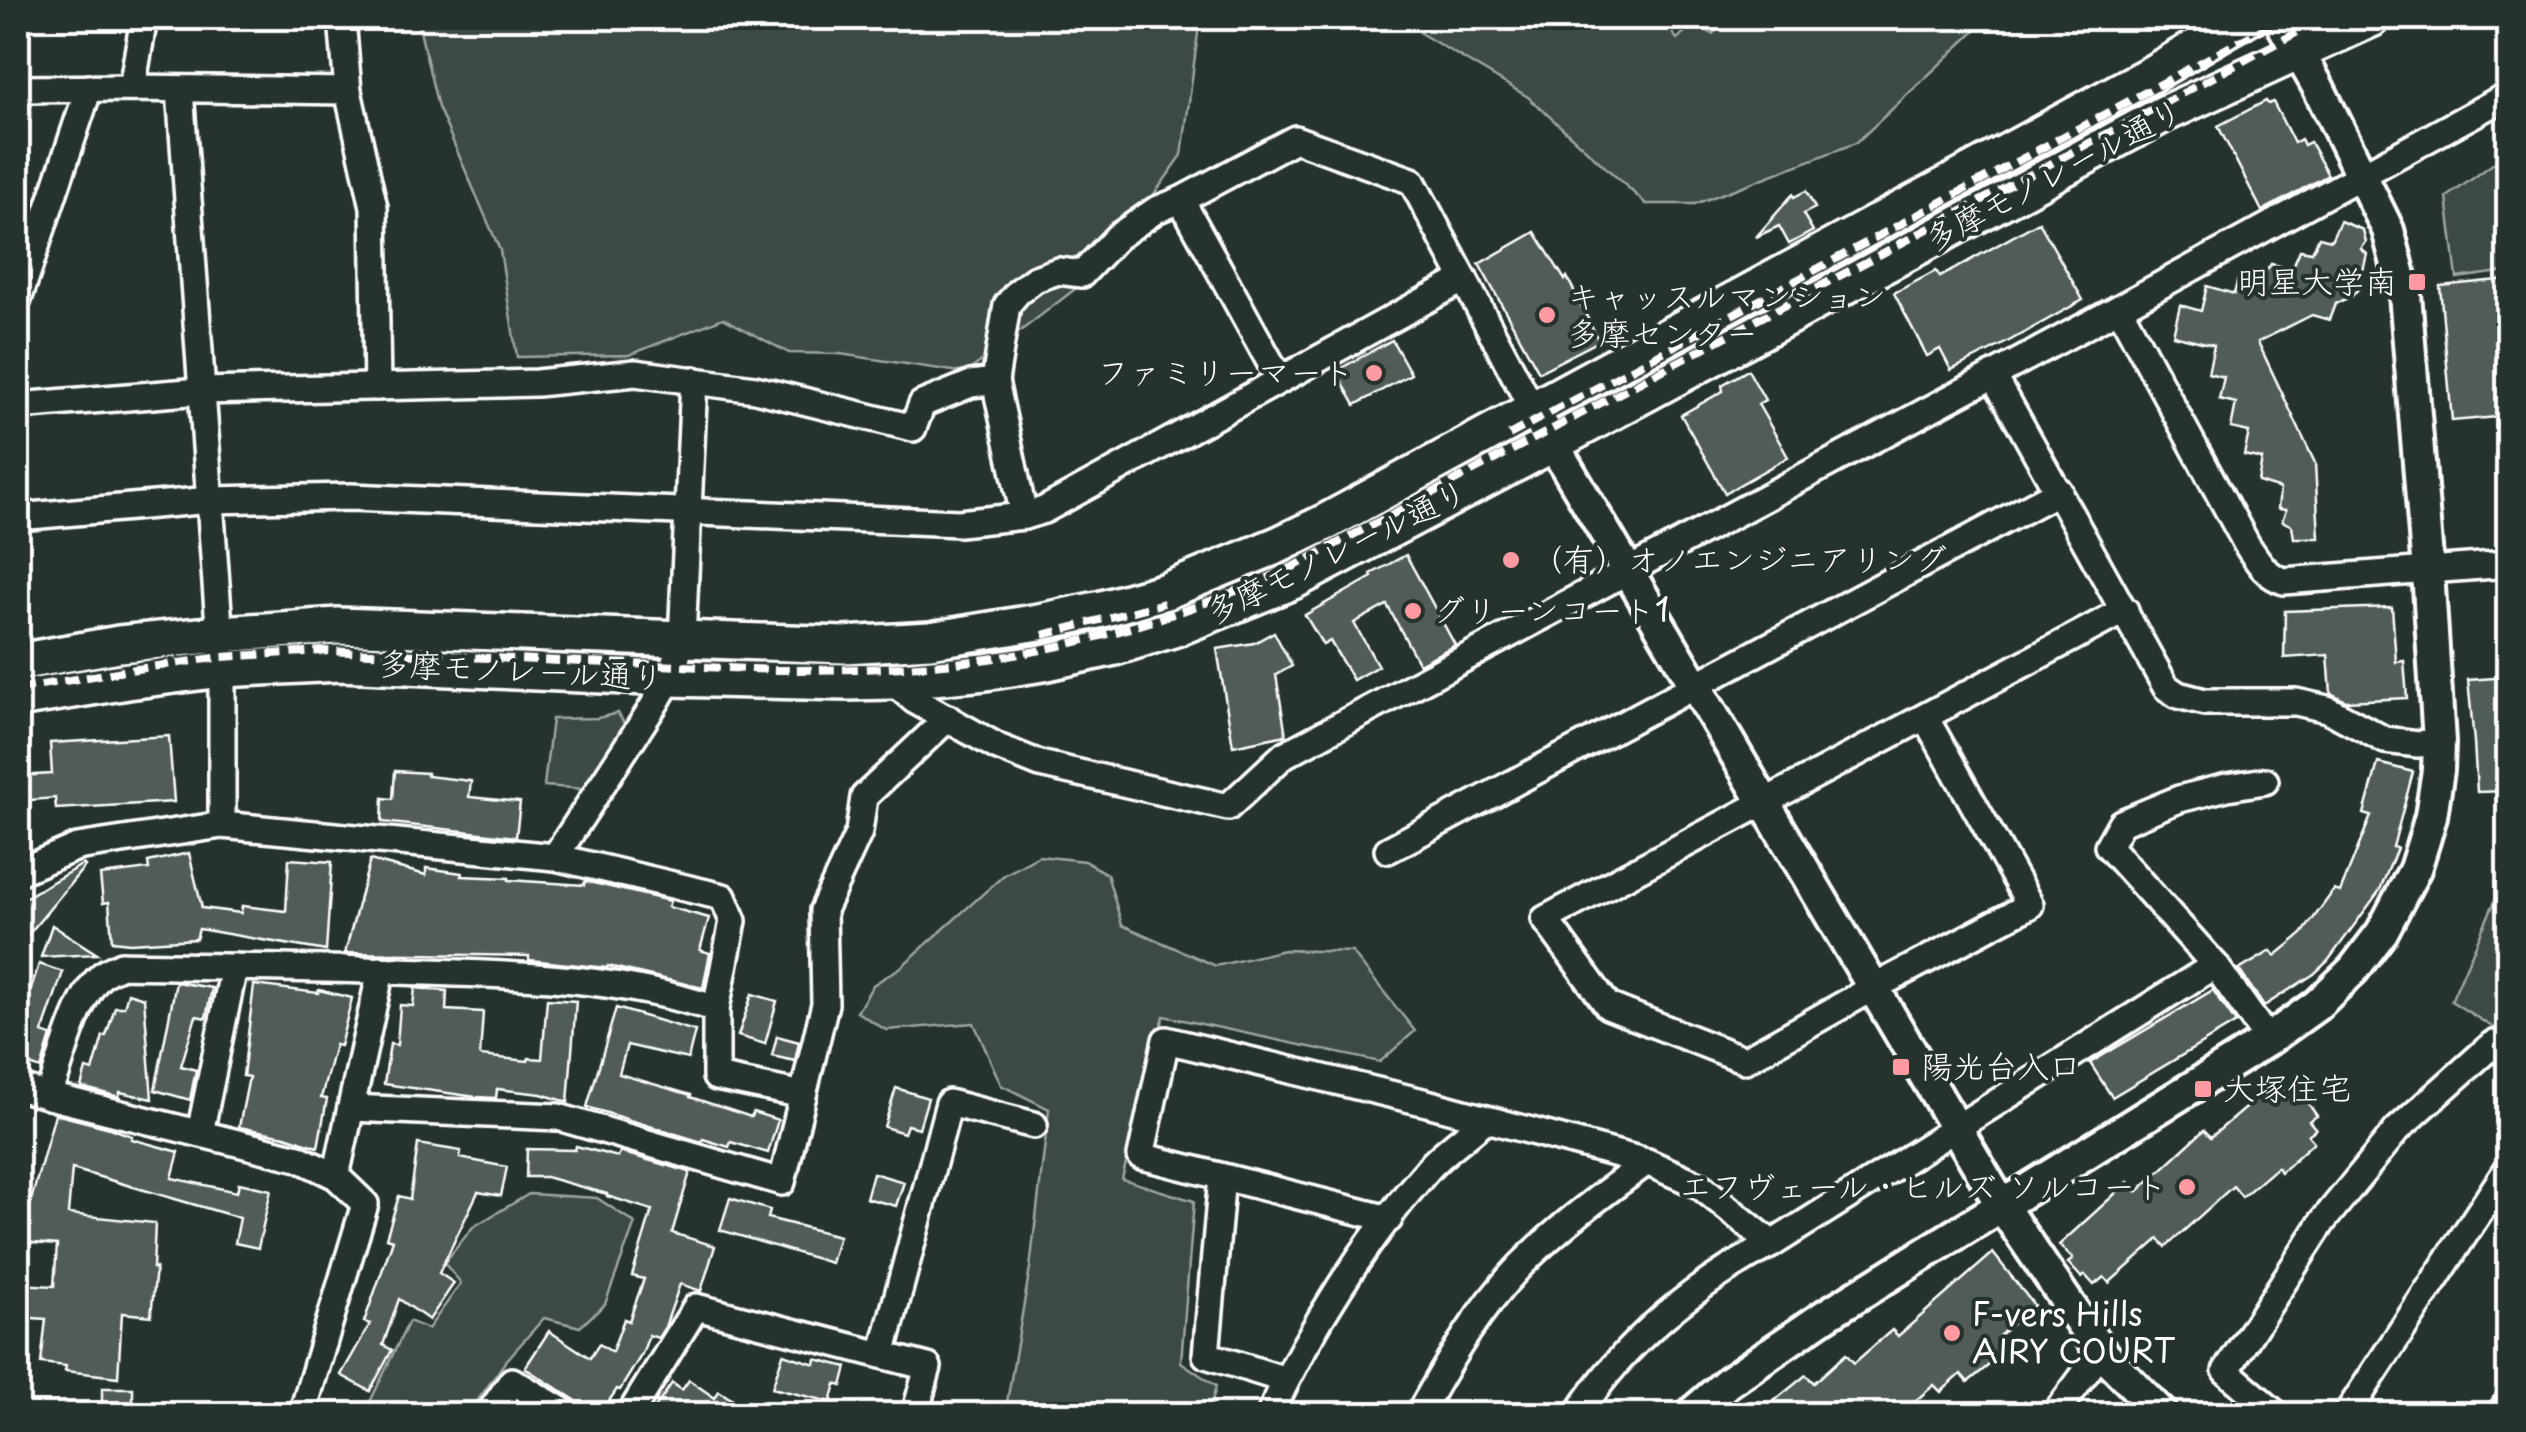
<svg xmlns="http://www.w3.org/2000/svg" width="2526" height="1432" font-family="'Playpen Sans','Klee One',sans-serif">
  <rect width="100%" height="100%" fill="#26332d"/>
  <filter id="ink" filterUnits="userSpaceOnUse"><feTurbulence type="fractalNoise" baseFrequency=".01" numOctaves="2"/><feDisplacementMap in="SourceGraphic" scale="20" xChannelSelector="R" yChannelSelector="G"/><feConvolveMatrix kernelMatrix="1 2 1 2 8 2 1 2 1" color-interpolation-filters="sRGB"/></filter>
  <g filter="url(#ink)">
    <!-- green -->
    <g fill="#3e4944" stroke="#9ea4a2" stroke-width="2.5">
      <polygon points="417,18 1200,18 1182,155 1101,269 966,373 840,354 789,353 723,318 629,355 517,357 500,250 438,107"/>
      <path d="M 1431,18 L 1661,18 L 1677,39 C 1694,23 1693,23 1713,34 L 1726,18 L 1989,18 L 1856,143 L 1695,204 L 1646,204 L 1528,97 L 1420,33 Z"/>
      <polygon points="2508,153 2508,271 2457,278 2447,197"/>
      <polygon points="618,713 625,725 585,789 544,786 552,719 598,718"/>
      <polygon points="1039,856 1084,861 1107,874 1122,925 1216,966 1284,950 1352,952 1415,1031 1380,1062 1164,1016 1122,1179 1194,1201 1181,1362 1216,1386 1209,1414 1005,1414 1030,1268 1049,1109 1001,1085 974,1023 886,1030 857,1012 873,985 901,967 1004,875"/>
      <polygon points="2508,871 2508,1037 2451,1001"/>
      <polygon points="529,1194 597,1198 635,1223 605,1304 580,1327 544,1318 505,1362 468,1414 387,1414 369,1404 409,1321 428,1329 461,1283 444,1263 473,1227"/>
    </g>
    <!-- building -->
    <g fill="#515c57" stroke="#fff" stroke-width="2.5">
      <polygon points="2266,101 2268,104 2273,102 2294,143 2301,139 2304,145 2310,142 2328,175 2262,211 2218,126"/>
      <polygon points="1806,191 1815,208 1803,214 1813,231 1789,244 1779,226 1756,237 1793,194 1794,197"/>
      <polygon points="2340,221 2363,230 2366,242 2361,249 2367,254 2359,288 2352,296 2335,304 2329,320 2312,315 2258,342 2315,463 2319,538 2294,538 2292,526 2282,521 2286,510 2278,509 2280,489 2258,482 2262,459 2244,455 2249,432 2231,428 2236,403 2219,399 2224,377 2208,373 2214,345 2173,335 2180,305 2201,311 2207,286 2234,294 2239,275 2260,281 2271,264 2292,269 2300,250 2312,252 2319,237 2331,240"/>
      <polygon points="2039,222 2083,300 2000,346 1951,370 1940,349 1927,356 1894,293 1936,271 1940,277"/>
      <polygon points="1535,232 1565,280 1567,277 1599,341 1539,372 1479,264"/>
      <polygon points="2508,279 2508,416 2452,421 2440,286"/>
      <polygon points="1392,340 1411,374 1355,405 1336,371"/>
      <polygon points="1748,370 1765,400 1758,404 1788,457 1725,493 1681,415 1723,391 1722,385"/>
      <polygon points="1406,555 1455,645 1419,664 1387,605 1354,623 1378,666 1353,680 1330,641 1323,645 1305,615 1372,577 1371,574"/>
      <polygon points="2392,607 2396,662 2404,661 2407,698 2346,701 2331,693 2328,655 2284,658 2285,611"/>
      <polygon points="1274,632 1292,666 1276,675 1286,735 1233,746 1217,649 1254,643"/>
      <polygon points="2508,677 2508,791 2477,792 2474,742 2468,680"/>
      <polygon points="169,736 174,802 56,809 55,798 18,801 18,776 52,774 50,743"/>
      <polygon points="2378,763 2413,772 2393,847 2397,848 2380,890 2328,961 2314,974 2264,1006 2239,970 2271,951 2275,956 2302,934 2334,890 2340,892 2371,816 2364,814"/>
      <polygon points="395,771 427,773 427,776 471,781 469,797 520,802 516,837 382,822 383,798 393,799"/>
      <polygon points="189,853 202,908 241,913 242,906 286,911 289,859 332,862 326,951 199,929 196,939 130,943 112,941 109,902 103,903 100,875 149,869 148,862"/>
      <polygon points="370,860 426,875 426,868 462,873 461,876 509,878 509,880 584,885 585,881 670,901 668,907 709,918 700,950 710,953 703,988 608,966 607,968 529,960 529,956 345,953"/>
      <polygon points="83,864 85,866 18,947 18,902"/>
      <polygon points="52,925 97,954 41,957"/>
      <polygon points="39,964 63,972 42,1033 51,1036 41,1069 18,1061 18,1027"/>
      <polygon points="176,982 212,988 206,1018 196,1016 181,1066 196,1070 190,1100 155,1090"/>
      <polygon points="254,985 318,993 319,990 352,998 340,1046 335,1045 321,1098 327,1099 318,1147 285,1136 239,1127 249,1077 243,1076"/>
      <polygon points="415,988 447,991 446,1010 483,1012 480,1056 528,1061 529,1058 542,1059 547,999 576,1001 568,1102 541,1094 497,1089 496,1098 476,1097 384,1084 390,1044 397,1045 400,1005 413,1006"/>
      <polygon points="2213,990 2236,1023 2112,1097 2090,1063"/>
      <polygon points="128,993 144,998 152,1099 120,1092 119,1097 81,1087 86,1069 93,1071 103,1036 106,1036 115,1007 124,1007"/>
      <polygon points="752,994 777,1001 765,1044 738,1036"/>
      <polygon points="616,1008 695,1031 688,1059 627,1045 619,1074 691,1095 690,1097 751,1117 753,1112 778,1120 768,1153 731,1142 729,1147 703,1139 702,1142 587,1107"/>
      <polygon points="777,1036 799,1042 795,1061 772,1056"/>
      <polygon points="2278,1080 2287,1092 2299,1084 2311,1101 2308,1103 2317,1116 2309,1121 2316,1129 2308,1135 2314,1142 2281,1172 2277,1167 2242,1197 2233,1186 2166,1247 2159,1239 2109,1283 2104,1277 2094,1285 2085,1275 2082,1278 2068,1263 2073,1259 2059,1245 2128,1182 2137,1192 2204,1130 2211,1137"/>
      <polygon points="896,1088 928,1098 919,1128 907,1125 904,1133 884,1127"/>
      <polygon points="55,1114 110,1128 132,1136 131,1139 179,1152 172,1178 237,1192 239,1183 271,1190 258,1248 235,1243 240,1218 72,1169 68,1214 155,1223 153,1268 156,1268 151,1316 122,1313 118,1377 65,1371 66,1366 41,1363 46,1319 18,1317 18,1284 54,1286 57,1245 22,1242 25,1204 30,1204"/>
      <polygon points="418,1144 461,1151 460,1158 507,1167 501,1196 478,1192 439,1273 454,1283 429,1320 399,1299 383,1345 392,1350 370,1391 341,1375 370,1324 364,1322 393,1240 386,1238 399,1196 410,1199"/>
      <polygon points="576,1146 618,1157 620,1152 690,1172 672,1233 715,1246 701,1291 680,1284 665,1327 658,1338 649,1335 642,1354 620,1390 617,1389 603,1410 594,1404 587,1414 583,1414 582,1407 575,1400 525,1368 549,1331 590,1358 599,1344 612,1352 624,1319 629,1321 644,1279 632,1276 652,1210 607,1196 607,1194 546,1177 526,1177 527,1149 575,1150"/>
      <polygon points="873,1173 904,1182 896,1206 866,1198"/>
      <polygon points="730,1198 770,1210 768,1218 839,1236 831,1263 720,1230"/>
      <polygon points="1993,1253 2034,1305 1999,1336 2010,1348 1968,1382 1961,1374 1941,1392 1934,1385 1900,1414 1758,1414 1806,1375 1814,1383 1846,1354 1854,1363 1892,1330 1898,1336"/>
      <polygon points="783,1354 815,1364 816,1359 847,1367 842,1386 836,1384 831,1402 772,1388"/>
      <polygon points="689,1380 715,1398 719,1391 754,1414 651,1414 672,1383 682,1390"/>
      <polygon points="102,1388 133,1388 133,1412 127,1412 127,1414 102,1414"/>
    </g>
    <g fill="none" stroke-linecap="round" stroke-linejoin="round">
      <defs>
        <g id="minor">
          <polyline points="342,18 348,91 374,207 377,387"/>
          <polyline points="132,88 144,18"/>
          <polyline points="18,89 132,88 348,91"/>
          <polyline points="180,90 218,611 222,669 222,825"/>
          <polyline points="1181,200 1280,380"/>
          <polyline points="18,300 89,88"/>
          <path d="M 2119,308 L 2247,545 C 2258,561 2265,575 2284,581 L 2508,564"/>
          <polyline points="1993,375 2166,687 2178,695 2205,702 2296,702 2327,709 2385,740 2418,744 2439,742"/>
          <polyline points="995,381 1007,305 1018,292 1035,279 1058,271 1082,274 1117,237 1156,210 1181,200 1295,139 1412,181 1533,410"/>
          <polyline points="18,406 201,391 537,383 635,373 755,389 913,428 922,404 971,384 995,381 1024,516"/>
          <polyline points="18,517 211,500 351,497 959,523 1024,516 1044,510 1464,279"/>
          <polyline points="892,681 914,700 998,747 1040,764 1228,807 1284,755 2119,308 2508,95"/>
          <polyline points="1925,717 2030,905 1873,988 1745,1060 1608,1006 1545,919 2125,610"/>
          <polyline points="2265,781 2227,787 2179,799 2121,823 2108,846 2215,965 2268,1040"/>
          <polyline points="1388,850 2059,491"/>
          <polyline points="555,857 656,702 670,678 682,640 694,380"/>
          <polyline points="18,872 77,847 222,825 555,857 723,897 733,921 716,1009 716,1077 803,1095"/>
          <path d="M 18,1087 L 49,1096 C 60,1065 76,999 100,977 C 105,971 114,969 121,965 C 223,967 326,968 428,972 C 525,975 623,978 716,1009"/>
          <polyline points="49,1096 298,1158 336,1176 365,1204 302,1414"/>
          <polyline points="351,1108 558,1117 782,1182 825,1004 823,910 859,832 864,797 948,718"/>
          <polyline points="200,1133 234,967"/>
          <polyline points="336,1176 381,970"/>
          <polyline points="1222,1177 1206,1355 1286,1380"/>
          <polyline points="1389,1219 1141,1156 1166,1040 1427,1103 1647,1162 1699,1185 1772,1244"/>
          <polyline points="882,1355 949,1103 1034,1125"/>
          <polyline points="489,1414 512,1381 567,1414"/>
          <polyline points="630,1414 696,1307 928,1367 915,1414"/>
          <path d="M 1270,1414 C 1310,1328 1365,1241 1428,1169 C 1444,1151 1467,1136 1486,1119"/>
          <path d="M 1419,1414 C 1448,1362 1478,1310 1520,1266 C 1558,1227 1603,1194 1647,1162"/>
          <path d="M 1578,1414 C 1625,1341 1696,1283 1772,1244 L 2215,965"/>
          <polyline points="2055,1414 2101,1352"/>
          <polyline points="2276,1414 2226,1371 2323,1221 2397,1130 2493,1044 2508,1056"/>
          <polyline points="2347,1414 2508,1168"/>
          <polyline points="2500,1414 2508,1402"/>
        </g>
        <g id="tertiary">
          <polyline points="1533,410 2002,1206 2101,1352 2162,1414"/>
          <polyline points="1691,1414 1728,1382 1826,1315 2268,1040 2317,1005 2353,970 2382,932 2415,869 2425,837 2431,816 2438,770 2439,742 2428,571 2405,294 2388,230 2317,85 2279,18"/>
        </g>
        <g id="secondary">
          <polyline points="18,662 119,644 220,634 338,626 844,645 930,640 1039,622 1102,609 1166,591 1278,545 1326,522 2151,74 2246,18"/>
          <polyline points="18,699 128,681 222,669 340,663 670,678 846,682 892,681 985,672 1043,663 1115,647 1179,627 1295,580 1552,444 2164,114 2373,18"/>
        </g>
      </defs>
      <!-- minor casing -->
      <use href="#minor" stroke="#fff" stroke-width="32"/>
      <!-- tertiary casing -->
      <use href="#tertiary" stroke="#fff" stroke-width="38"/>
      <!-- secondary casing -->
      <use href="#secondary" stroke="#fff" stroke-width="42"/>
      <!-- minor -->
      <use href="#minor" stroke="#26332d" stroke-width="25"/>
      <!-- tertiary -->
      <use href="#tertiary" stroke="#26332d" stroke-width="30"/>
      <!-- secondary -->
      <use href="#secondary" stroke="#26332d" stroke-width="35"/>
      <!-- rail -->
      <g stroke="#fff" stroke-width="8" stroke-dasharray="15 8" stroke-linecap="butt">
        <polyline points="1509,435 2283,18"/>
        <polyline points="1043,635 1164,603"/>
        <path d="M 18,689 L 123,671 L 221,657 L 323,651 L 775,670 C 863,670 954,668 1041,650 C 1130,632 1213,603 1295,566 L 2324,18"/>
      </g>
    </g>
  </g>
  <!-- markers -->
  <g fill="#ff9aa2" stroke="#26332d" stroke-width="4">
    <rect x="2407" y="272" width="20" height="20" rx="5"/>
    <circle cx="1547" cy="315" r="10"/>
    <circle cx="1374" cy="373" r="10"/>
    <circle cx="1511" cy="560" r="10"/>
    <circle cx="1413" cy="611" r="10"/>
    <rect x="1891" y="1057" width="20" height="20" rx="5"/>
    <rect x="2193" y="1079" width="20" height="20" rx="5"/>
    <circle cx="2187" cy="1187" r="10"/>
    <circle cx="1952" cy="1333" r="10"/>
  </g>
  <g text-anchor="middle" stroke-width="8" stroke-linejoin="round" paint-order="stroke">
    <!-- street labels -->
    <g font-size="32" fill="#fff" stroke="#26332d">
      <text transform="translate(2054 175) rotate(-28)" y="11">多摩モノレール通り</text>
      <text transform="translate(1337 552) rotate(-26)" y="11">多摩モノレール通り</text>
      <text transform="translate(521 671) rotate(3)" y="11">多摩モノレール通り</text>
    </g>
    <!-- poi labels -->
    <g font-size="32" fill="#fff" stroke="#26332d" text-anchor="start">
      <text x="2397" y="293" text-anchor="end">明星大学南</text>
      <text x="1567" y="308">キャッスルマンション<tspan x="1567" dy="37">多摩センター</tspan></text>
      <text x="1354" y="384" text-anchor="end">ファミリーマート</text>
      <text x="1531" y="571">（有）オノエンジニアリング</text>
      <text x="1433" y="622">グリーンコート1</text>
      <text x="1921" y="1078">陽光台入口</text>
      <text x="2223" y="1100">大塚住宅</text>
      <text x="2167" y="1198" text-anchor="end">エフヴェール・ヒルズ ソルコート</text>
      <text x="1972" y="1326">F-vers Hills<tspan x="1972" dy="37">AIRY COURT</tspan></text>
    </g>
  </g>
  <!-- margin -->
  <rect width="2526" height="1432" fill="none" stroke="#26332d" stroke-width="60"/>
  <rect x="30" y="30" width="2466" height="1372" fill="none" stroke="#fff" stroke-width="4" filter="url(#ink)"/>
</svg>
